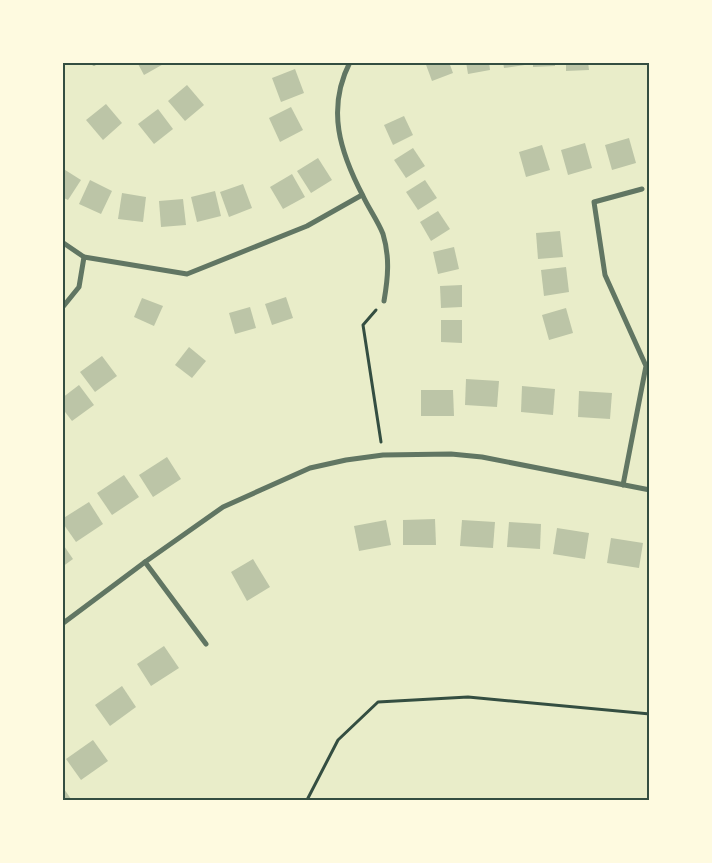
<svg xmlns="http://www.w3.org/2000/svg" width="712" height="863" font-family="'Sofia Sans Condensed',sans-serif">
  <rect width="100%" height="100%" fill="#e9edc9"/>
  <!-- building -->
  <g fill="#bcc5a7">
    <polygon points="137,62 167,62 144,75"/>
    <polygon points="425,62 449,62 453,73 432,81"/>
    <polygon points="466,62 489,62 490,70 468,74"/>
    <polygon points="503,62 525,62 525,65 504,68"/>
    <polygon points="533,62 555,62 555,66 533,67"/>
    <polygon points="566,62 588,62 589,70 566,71"/>
    <polygon points="295,69 304,93 281,102 272,78"/>
    <polygon points="187,85 204,105 185,121 168,101"/>
    <polygon points="106,104 122,123 103,140 86,120"/>
    <polygon points="291,107 303,130 280,142 269,118"/>
    <polygon points="158,109 173,129 154,144 138,124"/>
    <polygon points="404,116 413,135 393,145 384,125"/>
    <polygon points="629,138 636,163 612,170 605,145"/>
    <polygon points="585,143 592,168 568,175 561,150"/>
    <polygon points="542,145 550,170 526,177 519,152"/>
    <polygon points="413,148 425,166 406,178 394,160"/>
    <polygon points="318,158 332,180 311,193 297,171"/>
    <polygon points="62,168 81,180 68,200 62,197"/>
    <polygon points="292,174 305,197 283,209 270,187"/>
    <polygon points="90,180 112,191 101,214 79,204"/>
    <polygon points="425,180 437,198 418,210 406,192"/>
    <polygon points="243,184 252,208 229,217 220,192"/>
    <polygon points="215,191 221,216 197,222 191,197"/>
    <polygon points="122,193 146,197 143,222 118,219"/>
    <polygon points="183,199 186,225 161,227 159,201"/>
    <polygon points="438,211 450,229 431,241 420,222"/>
    <polygon points="560,231 563,257 538,259 536,233"/>
    <polygon points="454,247 459,269 438,274 433,252"/>
    <polygon points="566,267 569,292 544,296 541,270"/>
    <polygon points="462,285 462,307 441,308 440,286"/>
    <polygon points="286,297 293,318 272,325 265,304"/>
    <polygon points="142,298 163,306 154,326 134,317"/>
    <polygon points="250,307 256,328 235,334 229,313"/>
    <polygon points="566,308 573,333 549,340 542,315"/>
    <polygon points="441,320 462,320 462,343 441,342"/>
    <polygon points="189,347 206,361 192,378 175,365"/>
    <polygon points="102,356 117,376 95,392 80,372"/>
    <polygon points="466,379 499,381 497,407 465,405"/>
    <polygon points="79,385 94,405 72,421 62,408 62,398"/>
    <polygon points="522,386 555,389 553,415 521,412"/>
    <polygon points="421,390 453,390 454,416 421,416"/>
    <polygon points="579,391 612,393 610,419 578,417"/>
    <polygon points="167,457 181,479 153,497 139,475"/>
    <polygon points="124,475 139,497 112,515 97,493"/>
    <polygon points="89,502 103,524 76,542 62,522 62,519"/>
    <polygon points="435,519 436,545 403,545 403,520"/>
    <polygon points="386,520 391,545 359,551 354,526"/>
    <polygon points="462,520 495,522 493,548 460,546"/>
    <polygon points="509,522 541,524 540,549 507,547"/>
    <polygon points="557,528 589,533 585,559 553,554"/>
    <polygon points="611,538 643,543 639,568 607,563"/>
    <polygon points="62,543 73,559 62,567"/>
    <polygon points="253,559 270,587 247,601 231,572"/>
    <polygon points="164,646 179,668 151,686 137,664"/>
    <polygon points="122,686 136,707 110,726 95,705"/>
    <polygon points="93,740 108,761 81,780 66,759"/>
    <polygon points="62,786 71,799 69,800 62,800"/>
  </g>
  <g fill="none" stroke-linecap="round" stroke-linejoin="round">
    <!-- path -->
    <g stroke="#344e41" stroke-width="3">
      <polyline points="376,310 363,325 381,442"/>
      <polyline points="307,800 338,740 378,702 468,697 650,714"/>
    </g>
    <!-- minor -->
    <g stroke="#617663" stroke-width="5">
      <polyline points="94,62 94,63"/>
      <path d="M 350,62 C 326,109 340,152 363,196 C 369,209 378,221 383,234 C 390,257 388,278 384,301"/>
      <polyline points="62,242 84,257 187,274 307,226 362,195"/>
      <polyline points="62,308 79,287 84,257"/>
      <polyline points="623,485 646,366 605,275 594,202 642,189"/>
      <polyline points="145,562 206,644"/>
      <polyline points="62,624 145,562 223,507 310,468 346,460 383,455 451,454 482,457 650,490"/>
    </g>
  </g>
  <!-- border -->
  <rect width="712" height="863" fill="none" stroke="#fefae0" stroke-width="128"/>
  <rect x="64" y="64" width="584" height="735" fill="none" stroke="#344e41" stroke-width="2"/>
</svg>
